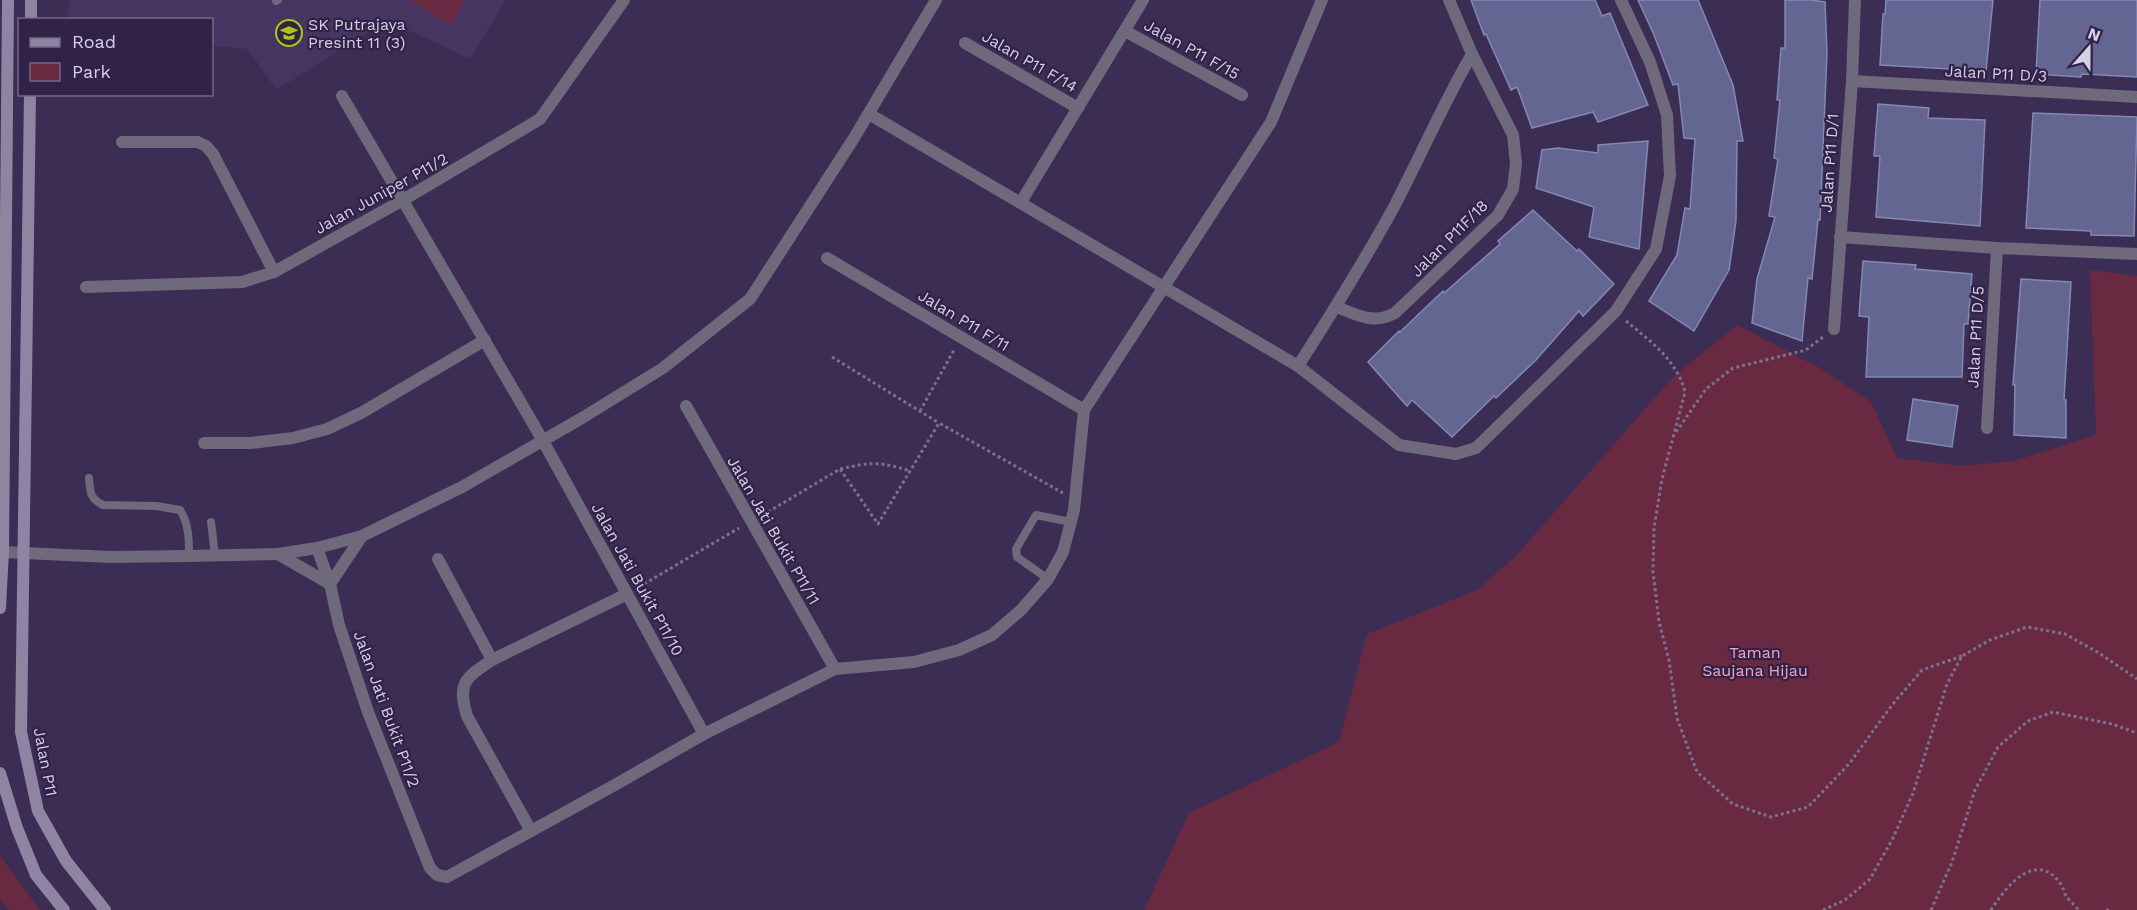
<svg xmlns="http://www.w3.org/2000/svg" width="2137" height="910" font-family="'Work Sans',sans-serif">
  <rect width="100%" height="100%" fill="#3b2d53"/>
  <!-- built -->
  <polygon fill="#463561" points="69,0 506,0 470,59 387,20 276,90 248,49 212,46 212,20 68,20"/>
  <!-- green -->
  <g fill="#692a41">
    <polygon points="409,0 465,0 450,25"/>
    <polygon points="2090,270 2137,276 2137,910 1144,910 1189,813 1339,742 1367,634 1477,590 1515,557 1673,377 1737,325 1820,368 1871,402 1897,458 1961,466 2013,461 2096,435"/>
    <polygon points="0,856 40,910 9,910 0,899"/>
  </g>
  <!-- building -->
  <g fill="#636690" stroke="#8388b4" stroke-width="1.5">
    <polygon points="1471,0 1595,0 1602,16 1610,13 1648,105 1598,122 1593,112 1532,128 1517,87 1511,90 1486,34 1484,35"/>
    <polygon points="1638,0 1698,0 1733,85 1743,141 1737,141 1736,221 1729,270 1694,331 1649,301 1677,255 1685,208 1690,209 1695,139 1684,138 1678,84 1673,85 1654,35"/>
    <polygon points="1785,0 1811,0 1825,2 1827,53 1820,220 1818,220 1812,279 1808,278 1802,341 1752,323 1757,279 1775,217 1769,216 1778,159 1774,158 1780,100 1777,100 1781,48 1785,48"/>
    <polygon points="1886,0 1993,0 1986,71 1880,65 1883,14 1885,14"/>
    <polygon points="2040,0 2137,0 2137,77 2082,74 2081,77 2036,74"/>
    <polygon points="1878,104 1929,108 1928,118 1985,120 1980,226 1876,217 1880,156 1874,156"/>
    <polygon points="2033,113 2137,117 2134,236 2091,235 2091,231 2026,228"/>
    <polygon points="1648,141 1639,249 1589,237 1594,207 1536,188 1542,150 1558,148 1598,153 1598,145"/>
    <polygon points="1533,210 1577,251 1579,249 1614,284 1583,316 1579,311 1536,360 1496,398 1494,396 1452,437 1412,400 1407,406 1368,362 1399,331 1400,332 1443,291 1444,293 1500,244 1498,241"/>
    <polygon points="1863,261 1916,265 1915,269 1972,274 1968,324 1964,324 1962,377 1866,377 1869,317 1859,316"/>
    <polygon points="2021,279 2071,282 2064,400 2066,400 2066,438 2014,435 2015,385 2013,385"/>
    <polygon points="1913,399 1958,406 1952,447 1907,440"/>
  </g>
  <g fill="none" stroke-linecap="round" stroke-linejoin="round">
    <!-- path -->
    <g stroke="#7b7090" stroke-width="3" stroke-dasharray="3 3" stroke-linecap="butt">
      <path d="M 1626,321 C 1650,341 1677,360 1685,392 L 1662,479 L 1654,528 L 1653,571 L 1659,622 L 1669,660 L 1677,718 L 1697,772 L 1733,804 L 1771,817 L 1808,807 L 1849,764 L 1892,705 L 1922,670 L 1962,656"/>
      <polyline points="832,357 939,423"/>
      <polyline points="920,411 954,350"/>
      <polyline points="1676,432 1706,389 1733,368 1806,350 1823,337"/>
      <path d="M 840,469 C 872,462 878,461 910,471"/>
      <polyline points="763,515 840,469 878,524 939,423 1063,493"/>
      <polyline points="639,587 739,528"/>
      <polyline points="1823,910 1845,900 1870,879 1893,838 1913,793 1947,684 1962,656 1990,640 2027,627 2065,634 2099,653 2137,679"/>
      <polyline points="1931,910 1952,862 1975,790 1998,747 2028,721 2053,712 2112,724 2137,733"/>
      <path d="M 1991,910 C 2005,888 2035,849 2060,883 C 2063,887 2064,892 2066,896 C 2070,901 2075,906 2079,910"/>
      <polyline points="2106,910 2111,910"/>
    </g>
    <!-- lane -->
    <g stroke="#6f697c" stroke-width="8">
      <polyline points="276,1 278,0"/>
      <path d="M 89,478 C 90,492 90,499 103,505 L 156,506 L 180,510 C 189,524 189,539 189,556"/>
      <polyline points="211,522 215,555"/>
      <polyline points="1048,579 1017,557 1016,549 1036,515 1071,522"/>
    </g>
    <!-- street -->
    <g stroke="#6f697c" stroke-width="12">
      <polyline points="1125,31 1242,95"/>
      <polyline points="965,43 1078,108"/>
      <polyline points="1852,81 2137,97"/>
      <polyline points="342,96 542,439 704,734"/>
      <polyline points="869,114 1298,366 1399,445 1456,454 1476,448 1616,311 1656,249 1670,176 1667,115 1650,62 1621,0"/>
      <polyline points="122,142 198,142 206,146 213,154 274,272"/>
      <polyline points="1021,202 1143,0"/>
      <polyline points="1840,237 1997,248 2137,254"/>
      <polyline points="827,258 1084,410"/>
      <polyline points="86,287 242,282 274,272 403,200 540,119 624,0"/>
      <path d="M 1336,307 C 1359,315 1372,325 1395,313 L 1498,215 L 1513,189 L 1516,163 L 1513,135 L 1472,54 L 1449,0"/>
      <polyline points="1834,329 1852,81 1855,0"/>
      <path d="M 1298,366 C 1332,313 1365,260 1395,205 C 1421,155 1444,102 1472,54"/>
      <polyline points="686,406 835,669"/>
      <polyline points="1987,428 1997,248"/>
      <polyline points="204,443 251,443 293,438 327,429 361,413 485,340"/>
      <polyline points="317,548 330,584 339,625 368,712 430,868 437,875 447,877 613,786 704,734 835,669 914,662 959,650 992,635 1021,610 1048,579 1063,552 1074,510 1084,410 1271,122 1322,0"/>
      <polyline points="3,552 110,557 189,556 278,554 317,548 362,536 462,487 582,418 663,368 750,299 854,138 936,0"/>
      <polyline points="278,554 330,584 362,536"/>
      <polyline points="438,559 492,660"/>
      <path d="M 531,831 L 467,716 C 457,683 465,678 492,660 L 627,594"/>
    </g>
    <!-- secondary -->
    <g stroke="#8f85a3" stroke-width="12">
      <polyline points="31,20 31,0"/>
      <polyline points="30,94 21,732 38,811 66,861 105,910"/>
      <polyline points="0,608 3,552 8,0"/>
      <polyline points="0,773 17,828 36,875 64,910"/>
    </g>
  </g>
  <!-- icons -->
  <defs>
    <symbol id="school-ring" viewBox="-11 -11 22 22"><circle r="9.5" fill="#312348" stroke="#aac719" stroke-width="1.5"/><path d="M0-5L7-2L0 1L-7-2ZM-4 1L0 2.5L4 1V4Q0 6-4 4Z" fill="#aac719"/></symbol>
  </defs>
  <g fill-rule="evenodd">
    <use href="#school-ring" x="274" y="18" width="30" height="30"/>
  </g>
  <g text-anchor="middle" stroke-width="4.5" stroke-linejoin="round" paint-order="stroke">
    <!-- poi labels -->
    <g font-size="16" fill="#d7d0e7" stroke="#312348" text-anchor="start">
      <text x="308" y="30">SK Putrajaya<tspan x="308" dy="18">Presint 11 (3)</tspan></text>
    </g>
    <!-- street labels -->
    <g font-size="16" fill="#d7d0e7" stroke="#312348">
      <text transform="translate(1192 49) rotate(29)" y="6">Jalan P11 F/15</text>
      <text transform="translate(1030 61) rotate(30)" y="6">Jalan P11 F/14</text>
      <text transform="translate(1996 73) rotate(3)" y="6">Jalan P11 D/3</text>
      <text transform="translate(1829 163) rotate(-86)" y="6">Jalan P11 D/1</text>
      <text transform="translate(381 193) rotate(-29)" y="6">Jalan Juniper P11/2</text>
      <text transform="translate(1449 238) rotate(-45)" y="6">Jalan P11F/18</text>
      <text transform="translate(964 320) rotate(31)" y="6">Jalan P11 F/11</text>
      <text transform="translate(1975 337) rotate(-87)" y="6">Jalan P11 D/5</text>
      <text transform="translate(774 530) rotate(60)" y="6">Jalan Jati Bukit P11/11</text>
      <text transform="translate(638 579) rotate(61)" y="6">Jalan Jati Bukit P11/10</text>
      <text transform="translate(387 709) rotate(70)" y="6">Jalan Jati Bukit P11/2</text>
      <text transform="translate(46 762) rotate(79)" y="6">Jalan P11</text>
    </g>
    <!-- park labels -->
    <g font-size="16" fill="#f7a5be" stroke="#312348">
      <text x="1755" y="658">Taman<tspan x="1755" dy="18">Saujana Hijau</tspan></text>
    </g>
  </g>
  <!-- legend -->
  <rect x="18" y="18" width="195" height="78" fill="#312348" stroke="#736888" stroke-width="1.5"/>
  <rect x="30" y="38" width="30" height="9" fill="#8f85a3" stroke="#736888" stroke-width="1.5"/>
  <text x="72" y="48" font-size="18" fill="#d7d0e7">Road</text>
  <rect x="30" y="63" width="30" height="18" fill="#692a41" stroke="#736888" stroke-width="1.5"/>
  <text x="72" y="78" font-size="18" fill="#d7d0e7">Park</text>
  <!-- north arrow -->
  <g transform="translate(2089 48) rotate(21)" stroke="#312348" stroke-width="4.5" paint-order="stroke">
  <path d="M0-4.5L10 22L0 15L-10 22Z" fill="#d7d0e7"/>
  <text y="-9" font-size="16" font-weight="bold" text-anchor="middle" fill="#d7d0e7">N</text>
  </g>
</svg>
